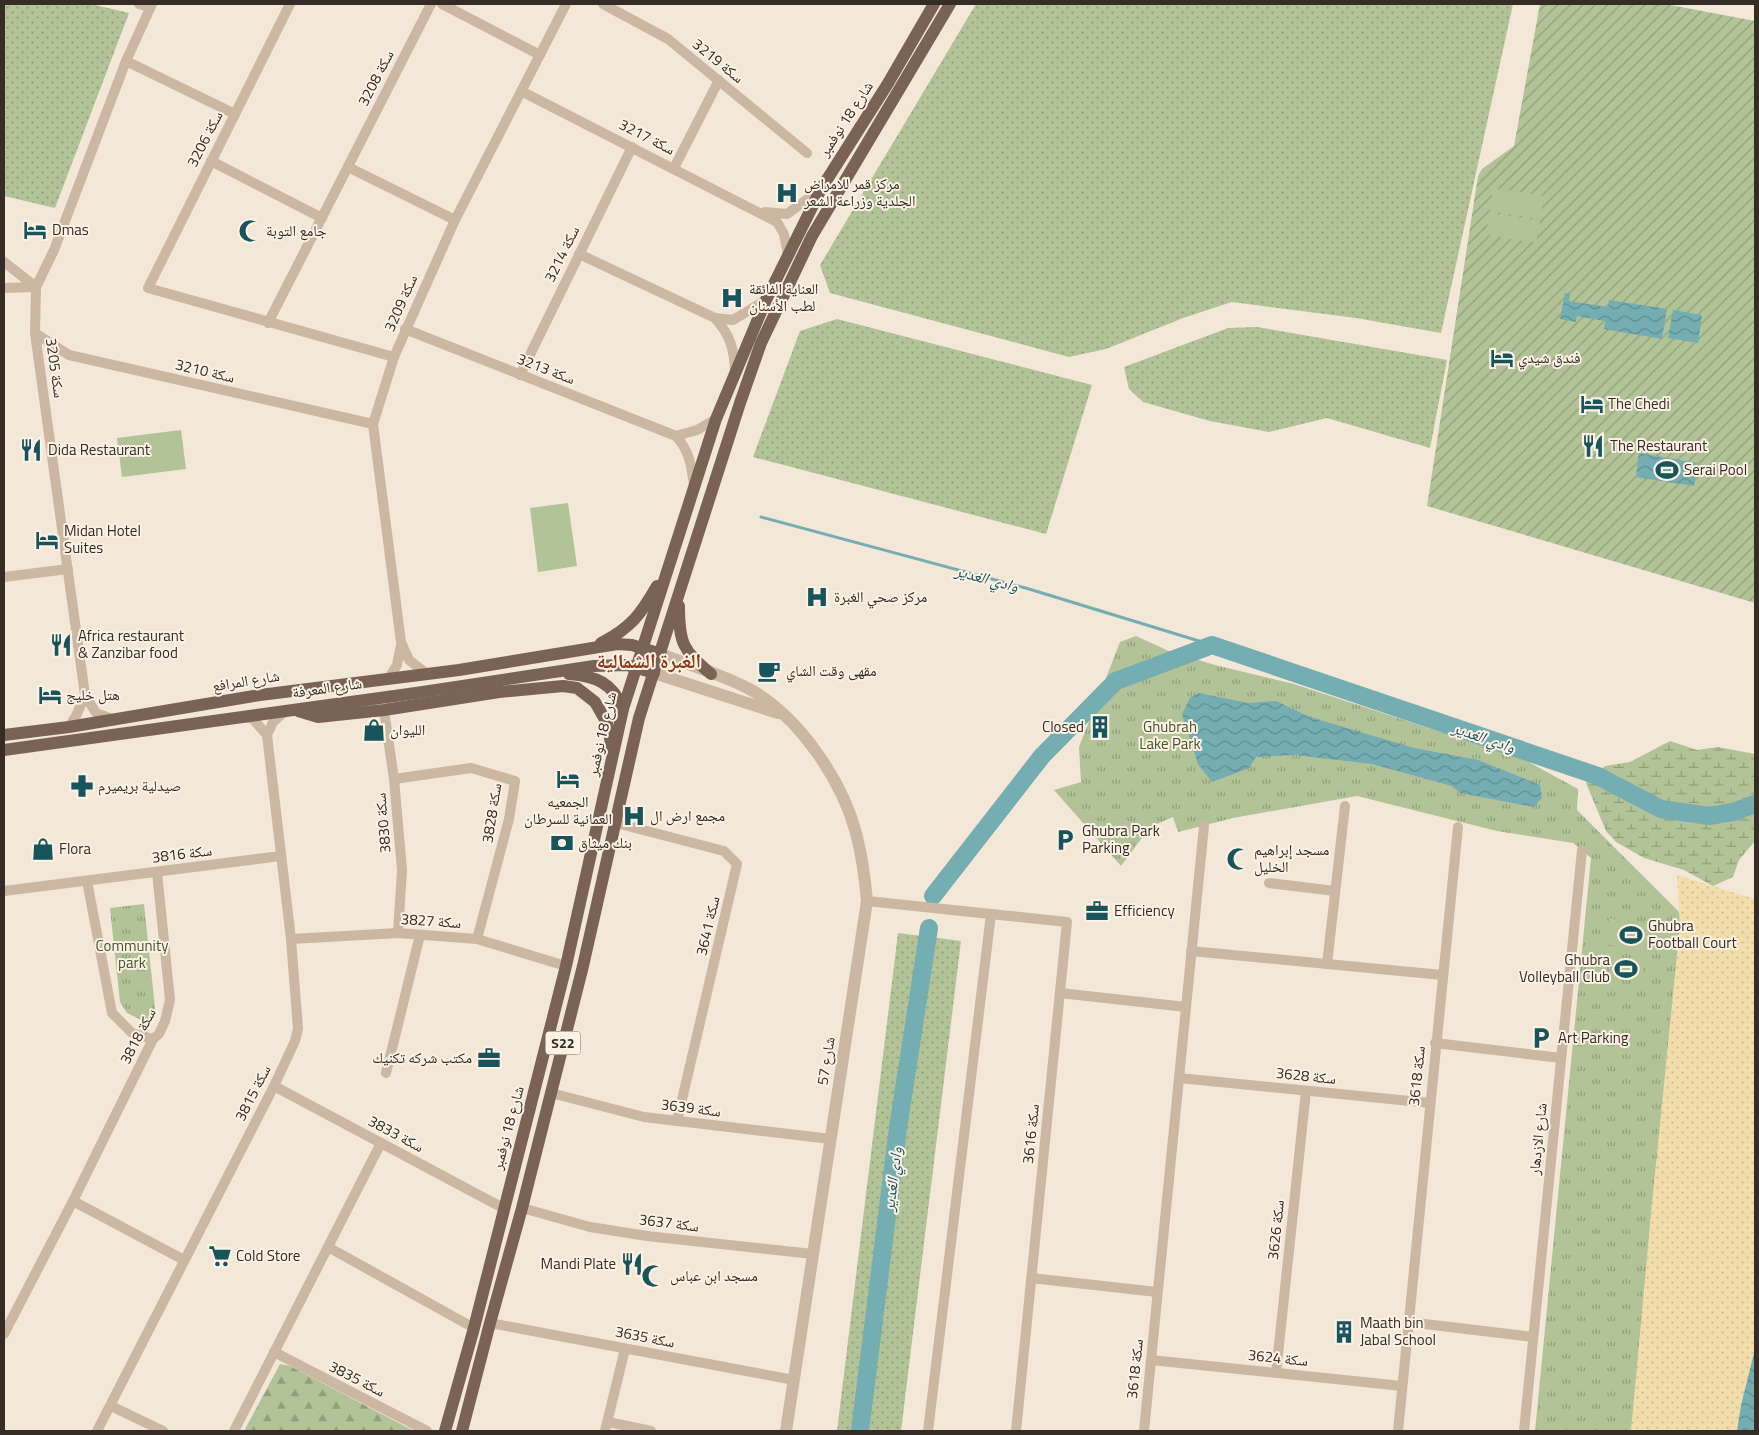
<svg xmlns="http://www.w3.org/2000/svg" width="1759" height="1435" font-family="'Titillium Web','Noto Naskh Arabic',sans-serif">
  <defs>
    <pattern id="grass-dots" width="8" height="8" patternUnits="userSpaceOnUse" patternTransform="scale(1.25)"><rect width="8" height="8" fill="#b2c397"/><path d="M2 2h.1M6 6h.1" fill="none" stroke="#929f7b" stroke-width="1.8" stroke-linecap="round"/></pattern>
    <pattern id="forest-firs" width="22" height="20" patternUnits="userSpaceOnUse" patternTransform="scale(1.25)"><rect width="22" height="20" fill="#b2c397"/><path d="M5 1l3.5 6h-7zM16 11l3.5 6h-7z" fill="#929f7b"/></pattern>
    <pattern id="wetland-marsh" width="20" height="14" patternUnits="userSpaceOnUse" patternTransform="scale(1.25)"><rect width="20" height="14" fill="#b2c397"/><path d="M1 5h8M5 5V1M11 12h8M15 12V8" fill="none" stroke="#929f7b"/></pattern>
    <pattern id="sand-dots" width="8" height="8" patternUnits="userSpaceOnUse" patternTransform="scale(1.25)"><rect width="8" height="8" fill="#f2ddab"/><path d="M2 2h.1M6 6h.1" fill="none" stroke="#d0be93" stroke-width="1.8" stroke-linecap="round"/></pattern>
    <pattern id="park-tufts" width="24" height="20" patternUnits="userSpaceOnUse" patternTransform="scale(1.25)"><rect width="24" height="20" fill="#b2c397"/><path d="M3 7l-1-3M5 7V3M7 7l1-3M15 17l-1-3M17 17v-4M19 17l1-3" fill="none" stroke="#929f7b"/></pattern>
    <pattern id="garden-furrows" width="10" height="10" patternUnits="userSpaceOnUse" patternTransform="scale(1.25)"><rect width="10" height="10" fill="#b2c397"/><path d="M-1 1l2-2M0 10L10 0M9 11l2-2" fill="none" stroke="#929f7b"/></pattern>
    <pattern id="water-waves" width="16" height="10" patternUnits="userSpaceOnUse" patternTransform="scale(1.25)"><rect width="16" height="10" fill="#74adb2"/><path d="M0 5q4-4 8 0t8 0" fill="none" stroke="#608d91"/></pattern>
  </defs>
  <rect width="100%" height="100%" fill="#f3e7d8"/>
  <!-- grass -->
  <g fill="url(#grass-dots)">
    <polygon points="4,4 91,4 129,13 55,208 4,196"/>
    <polygon points="976,4 1513,4 1441,333 1356,318 1232,302 1183,318 1106,349 1069,357 830,293 820,265"/>
    <polygon points="837,319 1092,385 1046,534 753,457 800,331"/>
    <polygon points="1257,327 1447,360 1430,448 1327,418 1269,432 1210,421 1143,402 1129,389 1124,367 1228,328"/>
    <polygon points="898,933 961,941 901,1431 837,1431"/>
  </g>
  <!-- forest -->
  <polygon fill="url(#forest-firs)" points="280,1364 290,1366 414,1431 244,1431"/>
  <!-- wetland -->
  <polygon fill="url(#wetland-marsh)" points="1670,741 1697,750 1718,747 1755,754 1755,841 1739,860 1733,877 1713,886 1684,870 1644,858 1616,842 1606,831 1586,783 1605,766 1630,762"/>
  <!-- sand -->
  <polygon fill="url(#sand-dots)" points="1677,875 1755,899 1755,1349 1741,1405 1737,1431 1631,1431 1652,1204 1680,925"/>
  <!-- park -->
  <g fill="url(#park-tufts)">
    <polygon points="1136,636 1169,651 1215,665 1294,684 1523,759 1578,789 1577,810 1679,912 1680,925 1652,1204 1631,1431 1535,1431 1591,858 1573,843 1497,831 1357,796 1233,818 1178,832 1173,817 1150,827 1121,866 1054,790 1081,782 1079,747 1120,642"/>
    <polygon points="144,904 156,1017 145,1022 127,1013 120,1002 110,908"/>
  </g>
  <!-- garden -->
  <polygon fill="url(#garden-furrows)" points="1540,4 1665,4 1755,21 1755,603 1427,506 1478,176 1482,169 1514,146"/>
  <!-- pitch -->
  <g fill="#b2c397">
    <polygon points="1493,188 1544,196 1540,219 1490,211"/>
    <polygon points="1489,213 1540,221 1536,243 1486,235"/>
    <polygon points="181,430 186,469 122,477 117,438"/>
    <polygon points="568,503 577,566 538,572 530,508"/>
    <polygon points="1609,918 1658,925 1654,952 1605,944"/>
    <polygon points="1612,958 1643,962 1641,980 1610,976"/>
  </g>
  <!-- water -->
  <g fill="url(#water-waves)">
    <polygon points="1565,293 1570,294 1569,301 1608,307 1609,300 1667,309 1662,339 1604,329 1605,321 1577,316 1576,322 1560,319"/>
    <polygon points="1673,310 1702,315 1698,343 1668,338"/>
    <polygon points="1639,453 1697,463 1694,486 1636,477"/>
    <polygon points="1199,693 1248,703 1276,701 1310,717 1414,748 1478,760 1540,785 1542,798 1534,807 1460,793 1452,786 1372,764 1295,755 1256,757 1249,768 1212,782 1198,764 1182,714 1190,698"/>
    <polygon points="1755,1349 1755,1431 1737,1431 1741,1405"/>
  </g>
  <g fill="none" stroke-linecap="round" stroke-linejoin="round">
    <!-- stream -->
    <polyline stroke="#74adb2" stroke-width="3" points="761,517 1029,589 1212,645"/>
    <!-- river -->
    <g stroke="#74adb2" stroke-width="18">
      <polyline points="933,896 1042,756 1116,681 1212,645 1598,776 1661,809 1709,816 1733,812 1755,804"/>
      <polyline points="860,1431 898,1128 929,928"/>
    </g>
    <!-- minor -->
    <g stroke="#ccb7a3" stroke-width="10">
      <polyline points="139,4 150,7"/>
      <polyline points="290,4 148,288 394,357"/>
      <polyline points="442,4 540,55"/>
      <polyline points="603,4 668,39 807,153"/>
      <polyline points="126,61 235,114"/>
      <polyline points="521,91 777,222 784,234 788,255"/>
      <polyline points="211,161 322,218"/>
      <polyline points="348,167 455,220"/>
      <polyline points="674,168 719,80"/>
      <polyline points="765,212 787,214 820,190"/>
      <polyline points="579,254 715,318 733,320 766,300"/>
      <polyline points="4,262 36,287"/>
      <polyline points="4,288 36,287"/>
      <path d="M 715,318 C 730,335 734,348 735,371"/>
      <polyline points="268,323 431,4"/>
      <path d="M 405,329 L 676,436 C 690,452 691,465 694,485"/>
      <polyline points="35,333 69,355 373,424"/>
      <polyline points="520,375 632,147"/>
      <polyline points="676,436 697,430 716,419"/>
      <polyline points="4,577 68,569"/>
      <polyline points="427,674 409,660 401,642 373,424 394,357 455,220 566,4"/>
      <polyline points="389,678 397,665 401,645"/>
      <polyline points="384,710 394,779 402,870 398,933"/>
      <polyline points="112,719 96,713 85,695 35,333 36,287 54,250 126,61 152,4"/>
      <polyline points="69,727 76,716 85,695"/>
      <polyline points="267,735 273,722 285,711"/>
      <polyline points="394,779 471,768 515,781 509,819 477,939"/>
      <polyline points="616,823 724,851 737,864 677,1121"/>
      <polyline points="87,881 112,1013 132,1033 153,1039"/>
      <polyline points="1269,883 1335,891"/>
      <polyline points="4,891 281,856"/>
      <polyline points="867,901 1067,922 1016,1431"/>
      <polyline points="291,939 398,933 477,939 566,966"/>
      <polyline points="1191,951 1442,975"/>
      <polyline points="1327,964 1345,806"/>
      <polyline points="1060,993 1186,1007"/>
      <polyline points="1435,1043 1561,1058"/>
      <polyline points="386,1073 420,935"/>
      <polyline points="1179,1078 1430,1103"/>
      <polyline points="274,1086 503,1208"/>
      <polyline points="551,1093 644,1117 831,1139"/>
      <polyline points="73,1201 184,1260"/>
      <polyline points="522,1208 590,1227 647,1236 813,1254"/>
      <polyline points="328,1247 474,1328"/>
      <polyline points="1031,1278 1157,1292"/>
      <polyline points="1408,1322 1533,1337"/>
      <polyline points="490,1323 794,1380"/>
      <polyline points="4,1334 73,1201 153,1039 159,1034 165,1021 170,1000 157,872"/>
      <polyline points="274,1352 427,1431"/>
      <polyline points="1151,1360 1402,1386"/>
      <polyline points="1276,1373 1306,1091"/>
      <polyline points="111,1406 163,1431"/>
      <polyline points="608,1422 651,1431"/>
      <polyline points="97,1431 274,1086 295,1041 298,1029 291,939 267,735 253,719 245,717"/>
      <polyline points="234,1431 381,1143"/>
      <polyline points="605,1431 625,1349"/>
      <polyline points="928,1431 991,914"/>
      <polyline points="1144,1431 1204,826"/>
      <polyline points="1398,1431 1458,827"/>
      <polyline points="1524,1431 1582,850"/>
    </g>
    <!-- tertiary -->
    <g stroke="#ccb7a3" stroke-width="12">
      <path d="M 661,654 C 691,666 725,675 753,691 C 800,719 842,780 856,833 C 862,856 865,878 867,901 L 786,1431"/>
      <polyline points="654,673 778,713"/>
    </g>
    <!-- primary -->
    <g stroke="#7a6355" stroke-width="12">
      <path d="M 679,606 C 679,644 683,650 711,674"/>
      <path d="M 601,643 C 631,628 641,614 657,586"/>
      <path d="M 569,674 C 596,676 613,683 623,709"/>
      <polyline points="298,711 318,717 384,710 499,692 563,686 577,688 595,702 607,723 612,748"/>
      <polyline points="4,735 69,727 260,695 459,670 617,644 632,645 661,654"/>
      <polyline points="4,750 416,693 594,666 627,665 654,673"/>
      <polyline points="445,1431 474,1328 566,966 623,709 716,419 766,300 821,189 887,85 934,4"/>
      <polyline points="462,1431 490,1323 522,1208 583,966 639,718 740,403 761,343 812,236 950,4"/>
    </g>
  </g>
  <!-- icons -->
  <defs>
    <symbol id="hospital-bare" viewBox="-9 -9 18 18"><path d="M-5-5h3v3.5h4V-5h3V5h-3V1.5h-4V5h-3Z" fill="#18545b" stroke="#fbf1e4" stroke-width="2.5" paint-order="stroke"/></symbol>
    <symbol id="hotel-bare" viewBox="-9 -9 18 18"><path d="M-6-4.5h1.5V1H6V5H4.5V3h-9V5H-6ZM-4 0a1.8 1.8 0 1 1 3.6 0ZM.5 0V-2.5h3Q6-2.5 6 0Z" fill="#18545b" stroke="#fbf1e4" stroke-width="2.5" paint-order="stroke"/></symbol>
    <symbol id="mosque-bare" viewBox="-9 -9 18 18"><path d="M3.5-4.9A6 6 0 1 0 3.5 4.9A5 5 0 1 1 3.5-4.9Z" fill="#18545b" stroke="#fbf1e4" stroke-width="2.5" paint-order="stroke"/></symbol>
    <symbol id="restaurant-bare" viewBox="-9 -9 18 18"><path d="M-5-6h1v4h1v-4h1v4h1v-4h1v5L-1.5 .5V6h-2V.5L-5-1ZM5-6V6H3V1.5H1.5Q1.5-4 5-6Z" fill="#18545b" stroke="#fbf1e4" stroke-width="2.5" paint-order="stroke"/></symbol>
    <symbol id="stadium-bare" viewBox="-9 -9 18 18"><path d="M0-5a6.5 5 0 1 0 0 10a6.5 5 0 1 0 0-10ZM-3.5-1.8h7v3.6h-7Z" fill="#18545b" stroke="#fbf1e4" stroke-width="2.5" paint-order="stroke"/></symbol>
    <symbol id="cafe-bare" viewBox="-9 -9 18 18"><path d="M-5.5-4.5H6V0H3Q3 3.5 0 3.5H-2.5Q-5.5 3.5-5.5 0ZM3-3.2v2h1.7v-2ZM-6 4.5H4V6H-6Z" fill="#18545b" stroke="#fbf1e4" stroke-width="2.5" paint-order="stroke"/></symbol>
    <symbol id="building-bare" viewBox="-9 -9 18 18"><path d="M-4-6H4V6H1V3H-1V6H-4ZM-2.5-4.3h1.7v1.8h-1.7ZM.8-4.3h1.7v1.8H.8ZM-2.5-1h1.7V.8h-1.7ZM.8-1h1.7V.8H.8Z" fill="#18545b" stroke="#fbf1e4" stroke-width="2.5" paint-order="stroke"/></symbol>
    <symbol id="shop-bare" viewBox="-9 -9 18 18"><path d="M-5-2.5h2.3a2.7 3.5 0 0 1 5.4 0H5L5.5 6h-11ZM-1.5-2.5h3a1.5 2.3 0 0 0-3 0Z" fill="#18545b" stroke="#fbf1e4" stroke-width="2.5" paint-order="stroke"/></symbol>
    <symbol id="pharmacy-bare" viewBox="-9 -9 18 18"><path d="M-2-6h4v4h4v4h-4v4h-4v-4h-4v-4h4Z" fill="#18545b" stroke="#fbf1e4" stroke-width="2.5" paint-order="stroke"/></symbol>
    <symbol id="parking-bare" viewBox="-9 -9 18 18"><path d="M-3.5-5.5H1a3.5 3.5 0 0 1 0 7H-1V5.5H-3.5ZM-1-3.4V-.6H.8a1.4 1.4 0 0 0 0-2.8Z" fill="#18545b" stroke="#fbf1e4" stroke-width="2.5" paint-order="stroke"/></symbol>
    <symbol id="bank-bare" viewBox="-9 -9 18 18"><path d="M-6-4H6V4H-6ZM0-2.3a2.3 2.3 0 1 0 0 4.6a2.3 2.3 0 1 0 0-4.6Z" fill="#18545b" stroke="#fbf1e4" stroke-width="2.5" paint-order="stroke"/></symbol>
    <symbol id="office-bare" viewBox="-9 -9 18 18"><path d="M-6-3h4V-5.5h4V-3h4V5H-6ZM-1-4.5V-3h2v-1.5ZM-6 0V1H6V0Z" fill="#18545b" stroke="#fbf1e4" stroke-width="2.5" paint-order="stroke"/></symbol>
    <symbol id="supermarket-bare" viewBox="-9 -9 18 18"><path d="M-6-5.5h2.5l.6 2H6L4.5 2H-2.5L-4.4-4H-6ZM-1.5 3.2a1.3 1.3 0 1 0 .1 0ZM3 3.2a1.3 1.3 0 1 0 .1 0Z" fill="#18545b" stroke="#fbf1e4" stroke-width="2.5" paint-order="stroke"/></symbol>
  </defs>
  <g fill-rule="evenodd">
    <use href="#hospital-bare" x="771" y="177" width="32" height="32"/>
    <use href="#hotel-bare" x="19" y="214" width="32" height="32"/>
    <use href="#mosque-bare" x="234" y="215" width="32" height="32"/>
    <use href="#hospital-bare" x="716" y="282" width="32" height="32"/>
    <use href="#hotel-bare" x="1486" y="342" width="32" height="32"/>
    <use href="#hotel-bare" x="1576" y="388" width="32" height="32"/>
    <use href="#restaurant-bare" x="1577" y="430" width="32" height="32"/>
    <use href="#restaurant-bare" x="15" y="434" width="32" height="32"/>
    <use href="#stadium-bare" x="1651" y="454" width="32" height="32"/>
    <use href="#hotel-bare" x="31" y="524" width="32" height="32"/>
    <use href="#hospital-bare" x="801" y="581" width="32" height="32"/>
    <use href="#restaurant-bare" x="45" y="629" width="32" height="32"/>
    <use href="#cafe-bare" x="753" y="655" width="32" height="32"/>
    <use href="#hotel-bare" x="34" y="679" width="32" height="32"/>
    <use href="#building-bare" x="1084" y="711" width="32" height="32"/>
    <use href="#shop-bare" x="358" y="714" width="32" height="32"/>
    <use href="#hotel-bare" x="552" y="763" width="32" height="32"/>
    <use href="#pharmacy-bare" x="66" y="770" width="32" height="32"/>
    <use href="#hospital-bare" x="618" y="800" width="32" height="32"/>
    <use href="#parking-bare" x="1049" y="824" width="32" height="32"/>
    <use href="#bank-bare" x="546" y="827" width="32" height="32"/>
    <use href="#shop-bare" x="27" y="833" width="32" height="32"/>
    <use href="#mosque-bare" x="1222" y="843" width="32" height="32"/>
    <use href="#office-bare" x="1081" y="895" width="32" height="32"/>
    <use href="#stadium-bare" x="1615" y="919" width="32" height="32"/>
    <use href="#stadium-bare" x="1610" y="953" width="32" height="32"/>
    <use href="#parking-bare" x="1525" y="1022" width="32" height="32"/>
    <use href="#office-bare" x="473" y="1042" width="32" height="32"/>
    <use href="#supermarket-bare" x="204" y="1240" width="32" height="32"/>
    <use href="#restaurant-bare" x="616" y="1248" width="32" height="32"/>
    <use href="#mosque-bare" x="637" y="1260" width="32" height="32"/>
    <use href="#building-bare" x="1328" y="1316" width="32" height="32"/>
  </g>
  <g text-anchor="middle" stroke-width="4" stroke-linejoin="round" paint-order="stroke">
    <!-- shield labels -->
    <rect fill="#fbf1e4" stroke="#71675f" stroke-width="1" x="545.5" y="1031.5" width="35" height="23" rx="4"/>
    <g font-size="14" font-weight="bold" fill="#362c26">
      <text x="563" y="1048">S22</text>
    </g>
    <!-- street labels -->
    <g font-size="15" fill="#362c26" stroke="#fbf1e4">
      <text transform="translate(718 61) rotate(39)" y="5">سكة 3219</text>
      <text transform="translate(376 78) rotate(-63)" y="5">سكة 3208</text>
      <text transform="translate(846 119) rotate(-57)" y="5">شارع 18 نوفمبر</text>
      <text transform="translate(647 137) rotate(27)" y="5">سكة 3217</text>
      <text transform="translate(205 139) rotate(-63)" y="5">سكة 3206</text>
      <text transform="translate(562 254) rotate(-64)" y="5">سكة 3214</text>
      <text transform="translate(401 303) rotate(-66)" y="5">سكة 3209</text>
      <text transform="translate(55 368) rotate(82)" y="5">سكة 3205</text>
      <text transform="translate(546 369) rotate(21)" y="5">سكة 3213</text>
      <text transform="translate(205 371) rotate(13)" y="5">سكة 3210</text>
      <text transform="translate(246 681) rotate(-9)" y="5">شارع المرافع</text>
      <text transform="translate(327 688) rotate(-8)" y="5">شارع المعرفة</text>
      <text transform="translate(602 734) rotate(-77)" y="5">شارع 18 نوفمبر</text>
      <text transform="translate(492 813) rotate(-81)" y="5">سكة 3828</text>
      <text transform="translate(383 823) rotate(-95)" y="5">سكة 3830</text>
      <text transform="translate(182 854) rotate(-7)" y="5">سكة 3816</text>
      <text transform="translate(431 921) rotate(4)" y="5">سكة 3827</text>
      <text transform="translate(708 926) rotate(-77)" y="5">سكة 3641</text>
      <text transform="translate(138 1036) rotate(-63)" y="5">سكة 3818</text>
      <text transform="translate(826 1061) rotate(-81)" y="5">شارع 57</text>
      <text transform="translate(1306 1076) rotate(6)" y="5">سكة 3628</text>
      <text transform="translate(1417 1076) rotate(-84)" y="5">سكة 3618</text>
      <text transform="translate(253 1093) rotate(-63)" y="5">سكة 3815</text>
      <text transform="translate(691 1108) rotate(7)" y="5">سكة 3639</text>
      <text transform="translate(508 1128) rotate(-75)" y="5">شارع 18 نوفمبر</text>
      <text transform="translate(396 1134) rotate(28)" y="5">سكة 3833</text>
      <text transform="translate(1031 1134) rotate(-84)" y="5">سكة 3616</text>
      <text transform="translate(1538 1139) rotate(-84)" y="5">شارع الازدهار</text>
      <text transform="translate(669 1223) rotate(7)" y="5">سكة 3637</text>
      <text transform="translate(1276 1230) rotate(-84)" y="5">سكة 3626</text>
      <text transform="translate(645 1337) rotate(11)" y="5">سكة 3635</text>
      <text transform="translate(1278 1358) rotate(6)" y="5">سكة 3624</text>
      <text transform="translate(1135 1369) rotate(-84)" y="5">سكة 3618</text>
      <text transform="translate(357 1379) rotate(27)" y="5">سكة 3835</text>
    </g>
    <!-- poi labels -->
    <g font-size="15" fill="#362c26" stroke="#fbf1e4" text-anchor="start">
      <text x="804" y="189">مركز قمر للامراض<tspan x="804" dy="17">الجلدية وزراعة الشعر</tspan></text>
      <text x="52" y="235">Dmas</text>
      <text x="266" y="236">جامع التوبة</text>
      <text x="749" y="294">العناية الفائقة<tspan x="749" dy="17">لطب الأسنان</tspan></text>
      <text x="1518" y="363">فندق شيدي</text>
      <text x="1608" y="409">The Chedi</text>
      <text x="1610" y="451">The Restaurant</text>
      <text x="48" y="455">Dida Restaurant</text>
      <text x="1684" y="475">Serai Pool</text>
      <text x="64" y="536">Midan Hotel<tspan x="64" dy="17">Suites</tspan></text>
      <text x="834" y="602">مركز صحي الغبرة</text>
      <text x="78" y="641">Africa restaurant<tspan x="78" dy="17">&amp; Zanzibar food</tspan></text>
      <text x="786" y="676">مقهى وقت الشاي</text>
      <text x="66" y="700">هتل خلیج</text>
      <text x="1084" y="732" text-anchor="end">Closed</text>
      <text x="390" y="735">الليوان</text>
      <text x="98" y="791">صيدلية بريميرم</text>
      <text x="568" y="807" text-anchor="middle">الجمعيه<tspan x="568" dy="17">العمانية للسرطان</tspan></text>
      <text x="650" y="821">مجمع ارض ال</text>
      <text x="1082" y="836">Ghubra Park<tspan x="1082" dy="17">Parking</tspan></text>
      <text x="578" y="848">بنك ميثاق</text>
      <text x="59" y="854">Flora</text>
      <text x="1254" y="855">مسجد إبراهيم<tspan x="1254" dy="17">الخليل</tspan></text>
      <text x="1114" y="916">Efficiency</text>
      <text x="1648" y="931">Ghubra<tspan x="1648" dy="17">Football Court</tspan></text>
      <text x="1610" y="965" text-anchor="end">Ghubra<tspan x="1610" dy="17">Volleyball Club</tspan></text>
      <text x="1558" y="1043">Art Parking</text>
      <text x="472" y="1063" text-anchor="end">مكتب شركه تكنيك</text>
      <text x="236" y="1261">Cold Store</text>
      <text x="616" y="1269" text-anchor="end">Mandi Plate</text>
      <text x="670" y="1281">مسجد ابن عباس</text>
      <text x="1360" y="1328">Maath bin<tspan x="1360" dy="17">Jabal School</tspan></text>
    </g>
    <!-- park labels -->
    <g font-size="15" fill="#435627" stroke="#fbf1e4">
      <text x="1170" y="732">Ghubrah<tspan x="1170" dy="17">Lake Park</tspan></text>
      <text x="132" y="951">Community<tspan x="132" dy="17">park</tspan></text>
    </g>
    <!-- water labels -->
    <g font-size="16" font-style="italic" fill="#18545b" stroke="#fbf1e4">
      <text transform="translate(987 578) rotate(15)" y="6">وادي الغدير</text>
      <text transform="translate(1484 737) rotate(19)" y="6">وادي الغدير</text>
      <text transform="translate(892 1179) rotate(-83)" y="6">وادي الغدير</text>
    </g>
    <!-- district labels -->
    <g font-size="20" font-weight="bold" fill="#8c3918" stroke="#fbf1e4">
      <text x="649" y="668">الغبرة الشمالية</text>
    </g>
  </g>
  <!-- border -->
  <rect width="1759" height="1435" fill="none" stroke="#362c26" stroke-width="10"/>
</svg>
